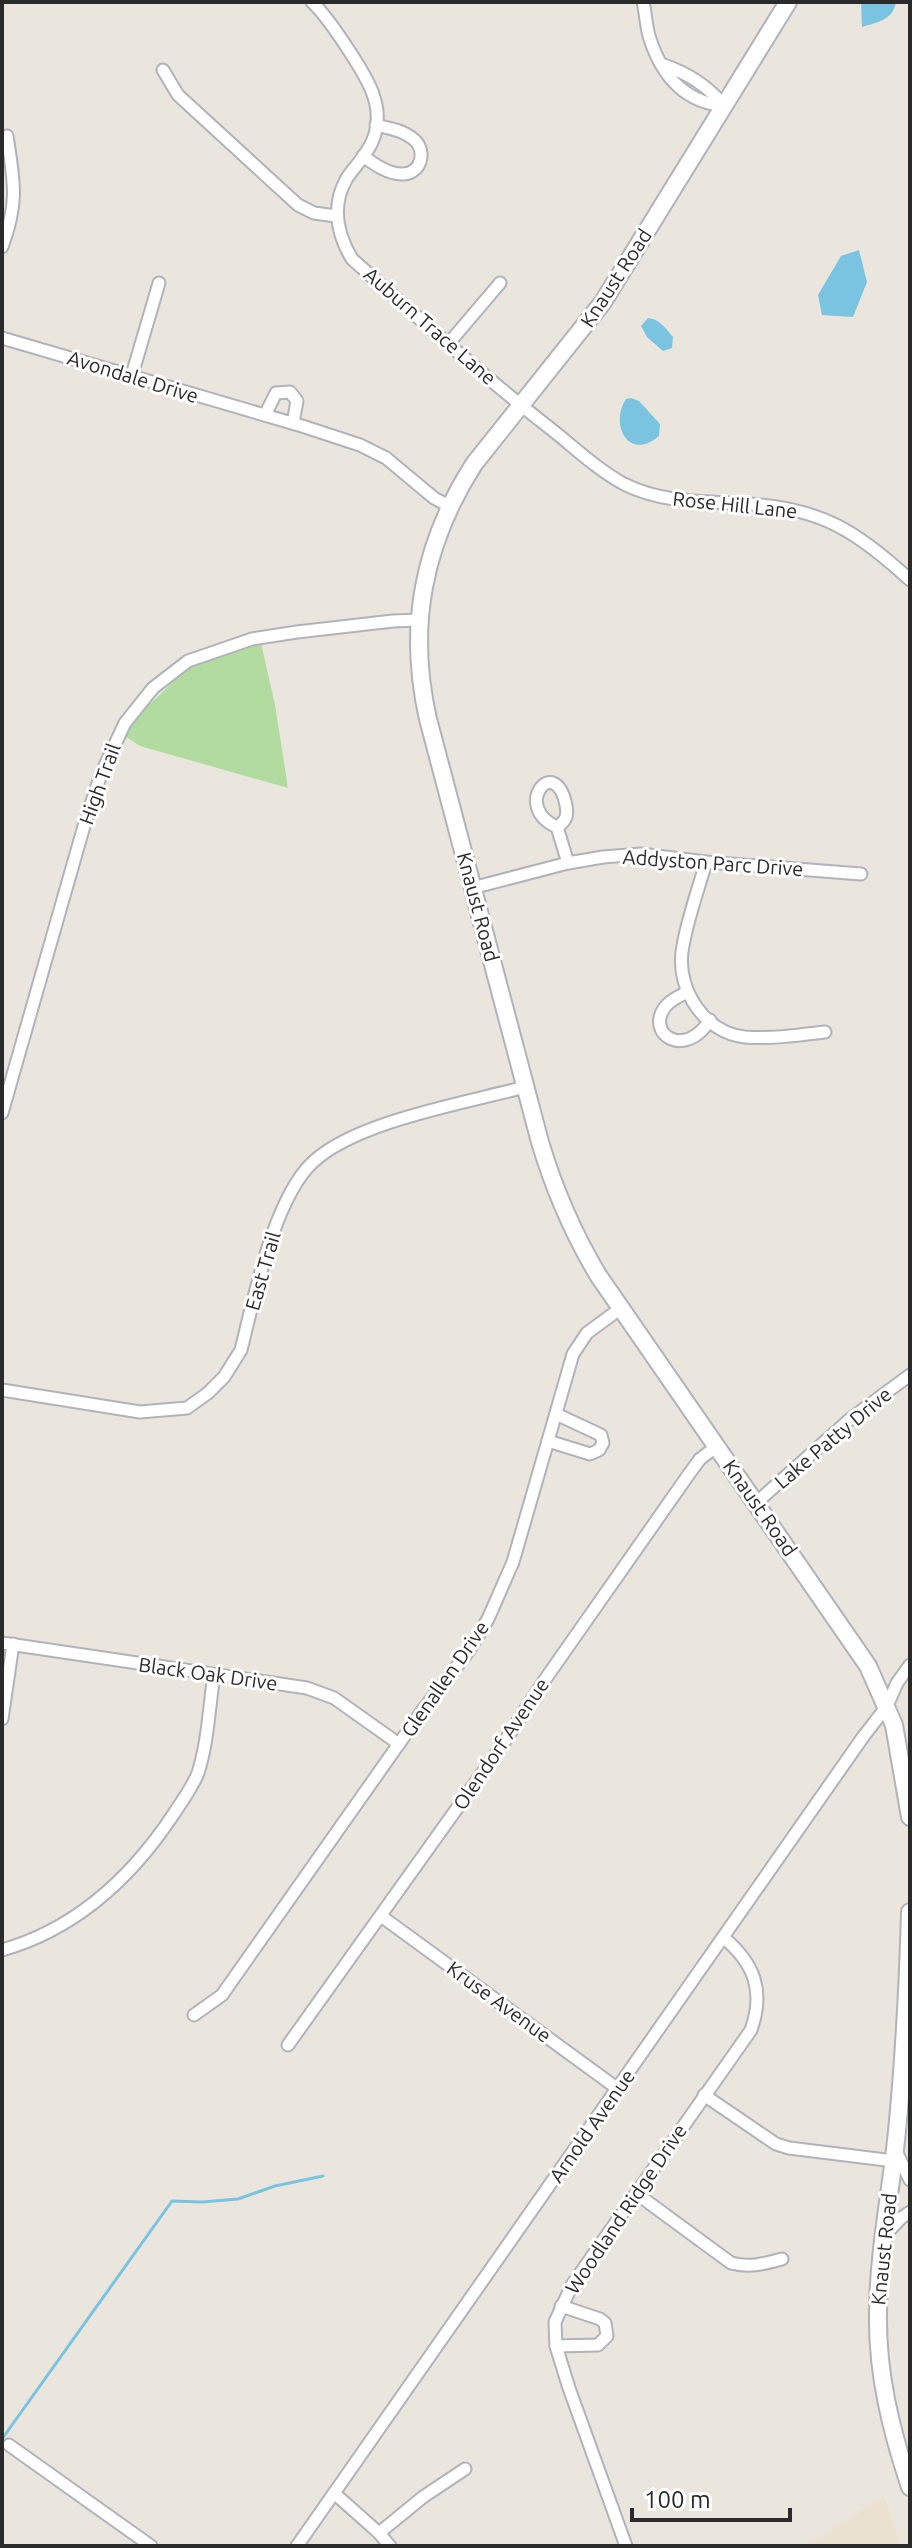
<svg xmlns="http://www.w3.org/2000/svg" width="912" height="2548" font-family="Ubuntu,sans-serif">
  <rect width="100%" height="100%" fill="#eae5dd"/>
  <!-- education -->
  <polygon fill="#eae2ce" points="884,2496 901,2546 807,2546"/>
  <!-- green -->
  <polygon fill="#b2dc9f" points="261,643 275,705 288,788 140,746 125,736 129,724 191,665"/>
  <!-- water -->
  <g fill="#7ac4e2">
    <path d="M 861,2 L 896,2 C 893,20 878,22 862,27 Z"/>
    <polygon points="859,250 867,282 853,317 822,315 818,295 841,256"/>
    <path d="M 648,318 C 660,319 666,329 673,337 L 672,348 L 663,351 L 647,337 L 641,326 Z"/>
    <path d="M 631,398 L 639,401 L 660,424 L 659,436 C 629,462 609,425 626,399 Z"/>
  </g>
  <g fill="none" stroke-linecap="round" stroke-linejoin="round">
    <!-- stream -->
    <polyline stroke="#7ac4e2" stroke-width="3" points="2,2439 172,2201 202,2202 238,2199 275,2186 323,2176"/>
    <defs>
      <g id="street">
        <path d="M 312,2 C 326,15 335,30 346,46 C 365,75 388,107 372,142 C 366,156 355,166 347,178 C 331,205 337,234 352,259 C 417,317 483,376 551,429 C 575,448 598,470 624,484 C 664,504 706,501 749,504 C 821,508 858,532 910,580"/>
        <path d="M 643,2 C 646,14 646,28 650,39 C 662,76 685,102 724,106"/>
        <path d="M 664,65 C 687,73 709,87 724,106"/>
        <polyline points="163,70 178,95 298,205 314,213 336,216"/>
        <path d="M 363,156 C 374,164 389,175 403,174 C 423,173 427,148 412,138 C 402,130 388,128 376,125"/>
        <path d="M 2,247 C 19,201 14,182 7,136"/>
        <polyline points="2,338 302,426 360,445 386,458 434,498 449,506"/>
        <polyline points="449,343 500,283"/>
        <polyline points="132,375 159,283"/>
        <polyline points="265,415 276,393 290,392 297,401 293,423"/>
        <path d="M 557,827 C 566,821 568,816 566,805 C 555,752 511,807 557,827 L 568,863"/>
        <path d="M 706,862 C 698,891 686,922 682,952 C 677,990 705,1033 745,1037 C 771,1039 800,1035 825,1032"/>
        <polyline points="472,888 568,863 603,857 641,854 706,862 861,874"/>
        <path d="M 687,992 C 680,996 670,1000 665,1007 C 645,1034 685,1060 710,1020"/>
        <polyline points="2,1113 84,826 101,774 125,723 153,688 188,661 252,639 297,632 393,621 419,620"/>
        <path d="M 2,1390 L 140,1412 L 187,1408 L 208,1393 L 224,1377 L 241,1350 C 254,1298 274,1198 313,1162 C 357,1121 466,1103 525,1087"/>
        <polyline points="548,1441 590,1454 599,1450 603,1443 601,1435 556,1414"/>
        <polyline points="756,1503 849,1420 910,1375"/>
        <polyline points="2,1643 307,1688 334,1698 399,1744"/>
        <polyline points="2,1719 13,1644"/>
        <polyline points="381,1916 618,2089"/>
        <path d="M 2,1950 C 76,1929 131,1878 173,1815 C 182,1801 192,1788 198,1773 C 208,1742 209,1707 214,1675"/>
        <polyline points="194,2015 222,1995 422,1711 468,1652 488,1619 513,1562 573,1354 587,1333 621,1308"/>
        <polyline points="288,2045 503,1744 544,1681 689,1474 700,1459 717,1446"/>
        <polyline points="704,2095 776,2144 789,2148 894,2161"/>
        <polyline points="896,2151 910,2180"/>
        <path d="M 637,2194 L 731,2263 C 750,2268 763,2264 782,2259"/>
        <polyline points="885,2235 901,2218 910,2212"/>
        <polyline points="556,2346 598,2345 607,2336 605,2323 600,2319 561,2306"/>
        <polyline points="9,2445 151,2546"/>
        <polyline points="334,2493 379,2533 390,2546"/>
        <polyline points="379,2533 423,2497 465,2469"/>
        <polyline points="297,2546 863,1737 887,1706 897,1683 910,1665"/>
        <path d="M 626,2546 L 569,2388 L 556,2346 L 555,2322 L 572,2285 L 751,2030 C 765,1991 754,1963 724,1938"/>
      </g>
      <g id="secondary">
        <path d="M 788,2 L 603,302 L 474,464 C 423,544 407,627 428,719 L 540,1142 C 554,1189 573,1233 598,1275 L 868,1666 L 894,1725 L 910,1817"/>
        <path d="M 910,1912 C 908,1985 904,2059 897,2131 C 891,2192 878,2253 878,2314 C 877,2374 891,2430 910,2487"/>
      </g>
    </defs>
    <!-- street casing -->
    <use href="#street" stroke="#b1b3bc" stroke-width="15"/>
    <!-- secondary casing -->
    <use href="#secondary" stroke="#b1b3bc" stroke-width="20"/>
    <!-- street -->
    <use href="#street" stroke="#fff" stroke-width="11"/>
    <!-- secondary -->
    <use href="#secondary" stroke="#fff" stroke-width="16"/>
  </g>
  <g text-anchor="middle" stroke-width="6" stroke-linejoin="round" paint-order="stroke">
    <!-- street labels -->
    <g font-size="20" fill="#2a2a2a" stroke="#fff">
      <text transform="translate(616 278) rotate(-57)" y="7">Knaust Road</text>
      <text transform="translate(430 326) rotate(41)" y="7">Auburn Trace Lane</text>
      <text transform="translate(133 377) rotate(17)" y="7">Avondale Drive</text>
      <text transform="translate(735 505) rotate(6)" y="7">Rose Hill Lane</text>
      <text transform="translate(100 784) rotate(-70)" y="7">High Trail</text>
      <text transform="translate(713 863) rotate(4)" y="7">Addyston Parc Drive</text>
      <text transform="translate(478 907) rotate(75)" y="7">Knaust Road</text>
      <text transform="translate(263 1271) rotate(-74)" y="7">East Trail</text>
      <text transform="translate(833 1438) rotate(-40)" y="7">Lake Patty Drive</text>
      <text transform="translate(760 1508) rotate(55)" y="7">Knaust Road</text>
      <text transform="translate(208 1674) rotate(8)" y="7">Black Oak Drive</text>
      <text transform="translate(445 1679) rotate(-55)" y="7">Glenallen Drive</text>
      <text transform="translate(501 1744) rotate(-56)" y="7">Olendorf Avenue</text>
      <text transform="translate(499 2002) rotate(36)" y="7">Kruse Avenue</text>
      <text transform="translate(592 2126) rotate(-55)" y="7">Arnold Avenue</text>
      <text transform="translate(626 2209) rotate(-56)" y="7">Woodland Ridge Drive</text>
      <text transform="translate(884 2249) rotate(-84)" y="7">Knaust Road</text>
    </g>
  </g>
  <!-- border -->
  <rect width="912" height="2548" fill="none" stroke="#2a2a2a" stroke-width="8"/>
  <!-- scale -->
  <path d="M632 2508v12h158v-12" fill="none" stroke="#2a2a2a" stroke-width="4"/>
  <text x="644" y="2508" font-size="24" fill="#2a2a2a" stroke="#ffffff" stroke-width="6" paint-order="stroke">100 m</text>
</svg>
